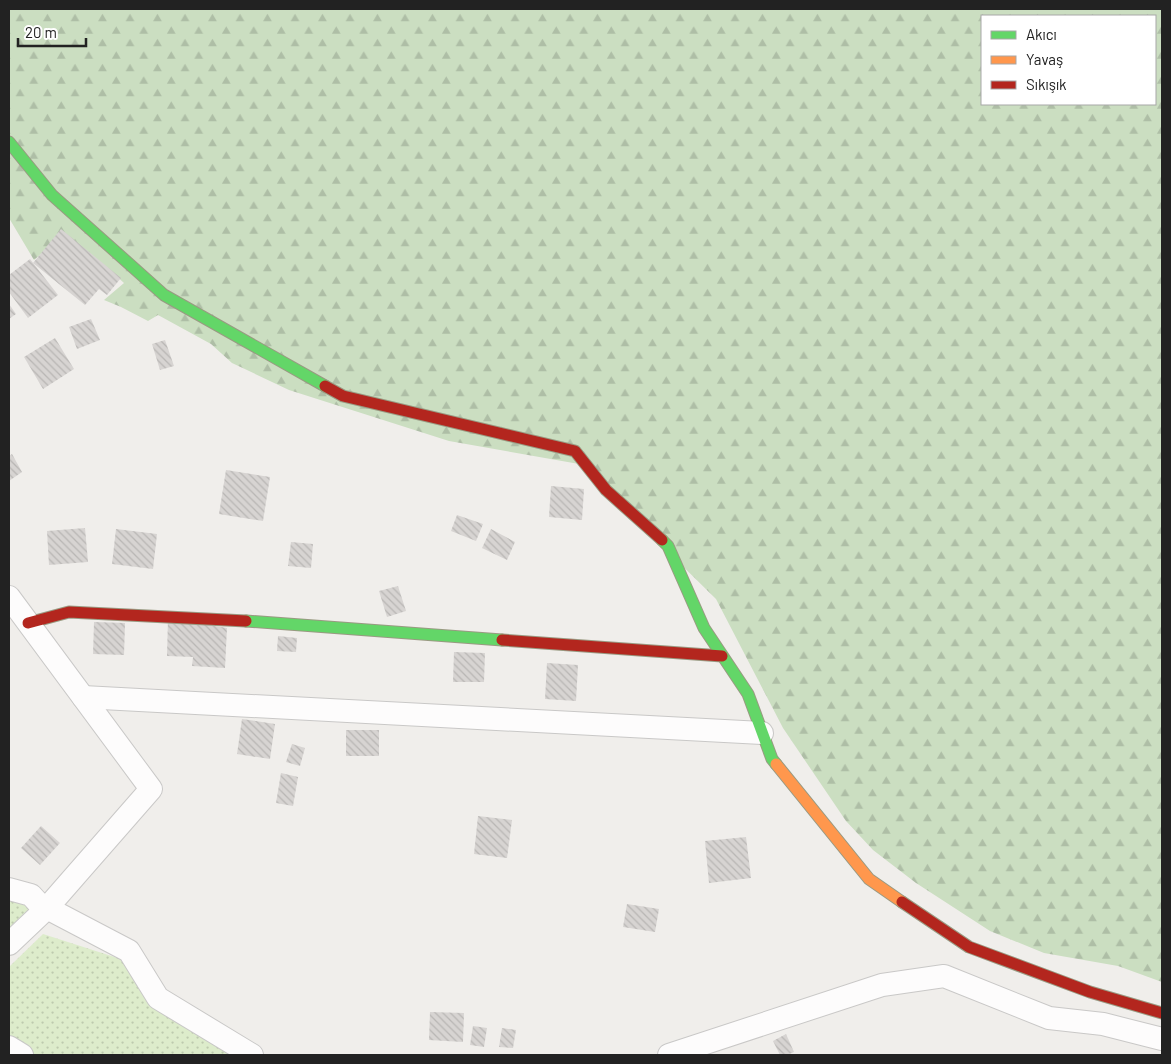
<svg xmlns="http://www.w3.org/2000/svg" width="1171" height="1064" font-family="Barlow,sans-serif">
  <defs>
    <pattern id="grass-dots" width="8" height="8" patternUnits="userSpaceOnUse" patternTransform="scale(1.25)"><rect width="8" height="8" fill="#ddeccb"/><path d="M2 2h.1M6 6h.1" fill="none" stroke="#bdcaae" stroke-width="1.8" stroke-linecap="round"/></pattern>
    <pattern id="forest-firs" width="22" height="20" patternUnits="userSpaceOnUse" patternTransform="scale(1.25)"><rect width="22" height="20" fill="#cbdec1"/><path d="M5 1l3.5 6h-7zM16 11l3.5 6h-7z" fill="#aebea6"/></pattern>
    <pattern id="building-back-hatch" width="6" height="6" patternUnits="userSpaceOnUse" patternTransform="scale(1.25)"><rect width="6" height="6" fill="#d7d4d2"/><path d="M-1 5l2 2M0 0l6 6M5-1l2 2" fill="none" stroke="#b8b6b4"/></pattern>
  </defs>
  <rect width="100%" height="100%" fill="#f0eeeb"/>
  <!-- grass -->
  <g fill="url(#grass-dots)">
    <polygon points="9,893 25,896 30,914 9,934"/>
    <polygon points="43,934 130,962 233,1055 9,1055 9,967"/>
  </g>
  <!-- forest -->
  <path fill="url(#forest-firs)" fill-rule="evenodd" d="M 9,9 L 1162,9 L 1162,982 L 1118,966 L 1044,953 L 990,931 L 916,883 L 873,850 L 846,821 L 783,728 L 716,599 L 579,464 L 449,441 L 289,390 L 232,363 L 211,344 L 158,315 L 148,321 L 121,307 L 104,300 L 124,283 L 113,273 L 60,237 L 34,260 L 9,218 ZM 982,16 L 1155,16 L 1155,104 L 982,104 Z"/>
  <!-- building -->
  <g fill="url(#building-back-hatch)">
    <polygon points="61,229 121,278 107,295 99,289 85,305 33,263"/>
    <polygon points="30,259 58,295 28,318 9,292 9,275"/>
    <polygon points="9,304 16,314 9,319"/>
    <polygon points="91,319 100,340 77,349 69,327"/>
    <polygon points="55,338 74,369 43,389 24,357"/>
    <polygon points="165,340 174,366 160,370 152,344"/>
    <polygon points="12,454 22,472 9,481 9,456"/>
    <polygon points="226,470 270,477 263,521 219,514"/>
    <polygon points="551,486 584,489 582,520 549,517"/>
    <polygon points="457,515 483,524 476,541 451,531"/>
    <polygon points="85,528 88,562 49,565 47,531"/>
    <polygon points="116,529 157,534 153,569 112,564"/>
    <polygon points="491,529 515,542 507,560 482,548"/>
    <polygon points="291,542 313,544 311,568 288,566"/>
    <polygon points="398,586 406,611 387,617 379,591"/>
    <polygon points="168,618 227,628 225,668 192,666 193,657 167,656"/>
    <polygon points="94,622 125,623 124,655 93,654"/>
    <polygon points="278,636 297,638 296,652 277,651"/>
    <polygon points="454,652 485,653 484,682 453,682"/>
    <polygon points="547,663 578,665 576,701 545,699"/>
    <polygon points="242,719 275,724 270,759 237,754"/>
    <rect x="346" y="730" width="33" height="26"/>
    <polygon points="292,744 305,748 300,766 286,762"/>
    <polygon points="281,773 298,777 293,806 276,803"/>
    <polygon points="478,816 512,820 507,858 474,854"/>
    <polygon points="41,826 60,843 40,865 21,848"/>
    <polygon points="746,837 751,878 709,883 705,841"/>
    <polygon points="627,904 659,909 655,932 623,927"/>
    <polygon points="430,1012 464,1013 463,1042 429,1040"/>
    <polygon points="473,1026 487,1028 484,1047 470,1045"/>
    <polygon points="502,1028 516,1030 513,1048 499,1047"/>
    <polygon points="786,1034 794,1052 787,1055 780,1055 773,1041"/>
  </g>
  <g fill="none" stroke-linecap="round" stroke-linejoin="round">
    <defs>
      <g id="street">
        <polyline points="9,597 151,789 47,908 41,906 31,895 9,889"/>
        <polyline points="83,697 762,733"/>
        <polyline points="9,944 47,908 129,951 158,998 252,1055"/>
        <polyline points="9,1047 22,1055"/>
        <polyline points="669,1055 882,985 944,976 1049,1018 1103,1024 1162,1039"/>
      </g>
      <g id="fast">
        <polyline points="9,142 52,195 164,295 325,386"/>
        <polyline points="662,540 668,546 704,628 748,694 772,759 776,764"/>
        <polyline points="246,621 502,640"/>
      </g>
      <polyline id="slow" points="776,764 869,879 902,902"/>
      <g id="jam">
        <polyline points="325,386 343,396 575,451 606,490 662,540"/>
        <polyline points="28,623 69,612 246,621"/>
        <polyline points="502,640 722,656"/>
        <polyline points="902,902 969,947 1090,992 1162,1013"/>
      </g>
    </defs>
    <!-- street casing -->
    <use href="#street" stroke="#c9c8c7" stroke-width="24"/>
    <!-- fast casing -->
    <use href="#fast" stroke="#999a82" stroke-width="13"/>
    <!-- slow casing -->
    <use href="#slow" stroke="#999a82" stroke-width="13"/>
    <!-- jam casing -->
    <use href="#jam" stroke="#999a82" stroke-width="13"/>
    <!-- street -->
    <use href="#street" stroke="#fdfcfc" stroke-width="22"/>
    <!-- fast -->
    <use href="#fast" stroke="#63d668" stroke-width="11"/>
    <!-- slow -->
    <use href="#slow" stroke="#ff974d" stroke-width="11"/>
    <!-- jam -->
    <use href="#jam" stroke="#b3261e" stroke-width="11"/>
  </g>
  <!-- border -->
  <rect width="1171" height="1064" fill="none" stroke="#222222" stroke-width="20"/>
  <!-- legend -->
  <rect x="981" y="15" width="175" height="90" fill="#ffffff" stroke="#a7a7a7"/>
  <rect x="991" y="31" width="25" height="8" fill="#63d668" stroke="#a7a7a7"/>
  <text x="1026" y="40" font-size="15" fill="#222222">Akıcı</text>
  <rect x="991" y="56" width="25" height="8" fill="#ff974d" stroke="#a7a7a7"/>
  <text x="1026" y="65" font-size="15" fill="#222222">Yavaş</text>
  <rect x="991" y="81" width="25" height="8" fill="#b3261e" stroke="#a7a7a7"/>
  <text x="1026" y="90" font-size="15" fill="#222222">Sıkışık</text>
  <!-- scale -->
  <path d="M18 38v8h68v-8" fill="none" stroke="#222222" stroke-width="2.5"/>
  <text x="25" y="38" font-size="15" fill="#222222" stroke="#ffffff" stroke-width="4" paint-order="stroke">20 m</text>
</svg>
